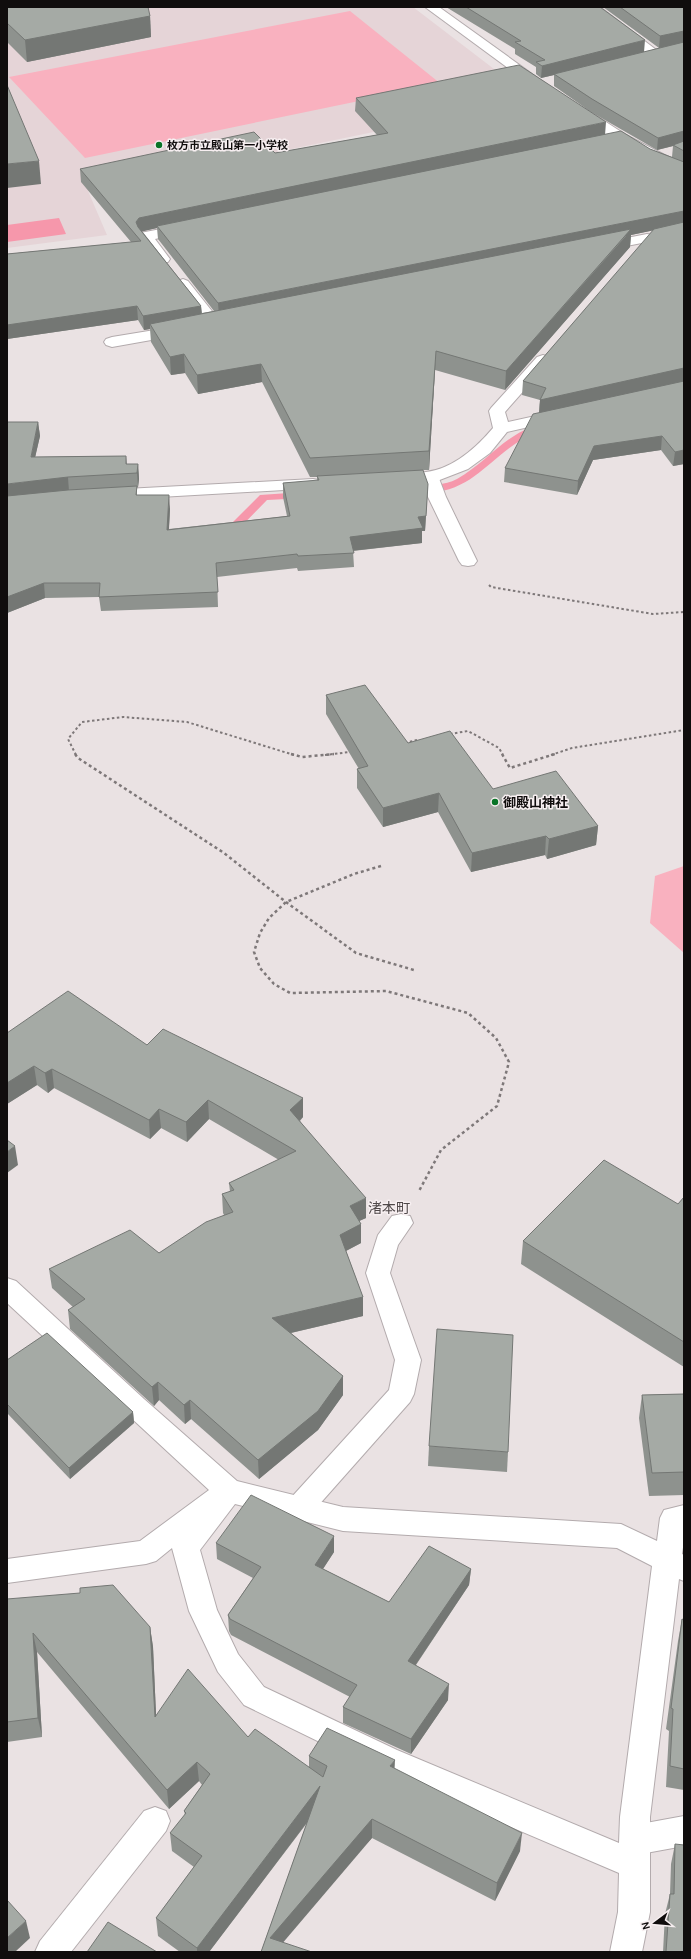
<svg xmlns="http://www.w3.org/2000/svg" width="691" height="1959" font-family="Karla,'Noto Sans JP',sans-serif">
  <rect width="100%" height="100%" fill="#eae2e3"/>
  <!-- built -->
  <polygon fill="#e5d4d7" points="96,7 413,7 533,99 88,191 107,235 7,248 7,23"/>
  <!-- green -->
  <g fill="#f9b1bf">
    <polygon points="350,11 441,84 85,158 9,77"/>
    <polygon points="684,866 684,953 650,923 655,876"/>
  </g>
  <!-- water -->
  <polygon fill="#f697ab" points="59,218 66,234 7,242 7,225"/>
  <g fill="none" stroke-linecap="round" stroke-linejoin="round">
    <!-- stream -->
    <g fill="#f697ab" fill-rule="evenodd">
      <path d="M 542,424 L 548,427 L 546,429 C 537,432 529,435 521,440 C 487,461 473,489 430,493 C 425,493 420,495 416,490 L 418,488 C 431,484 444,486 457,479 C 488,462 506,432 542,424 Z"/>
      <polygon points="303,492 309,496 307,498 267,500 229,539 221,539 219,536 260,495"/>
    </g>
    <defs>
      <g id="lane">
        <polygon points="647,234 652,235 654,238 652,241 601,251 596,250 594,247 596,244"/>
        <polygon points="179,326 185,328 187,331 185,334 112,347 106,345 104,342 106,339 112,337"/>
        <polygon points="431,472 437,473 446,497 477,561 474,565 468,566 462,565 459,561 428,497 422,477 425,473"/>
        <polygon points="401,1214 410,1216 413,1223 398,1245 390,1273 421,1360 414,1394 410,1402 309,1516 299,1520 289,1516 285,1508 289,1500 389,1390 395,1360 366,1273 378,1235 392,1216"/>
        <polygon points="155,1807 166,1811 170,1821 166,1831 71,1952 35,1952 40,1941 144,1811"/>
        <polygon points="684,1816 684,1846 635,1855 624,1850 620,1840 624,1830 635,1825"/>
      </g>
      <g id="street">
        <polygon points="425,7 439,7 546,84 544,87 534,87"/>
        <polygon points="586,7 600,7 663,55 662,58 652,58"/>
        <polygon points="581,108 586,109 626,135 684,165 684,175 616,141 576,115 574,112 576,109"/>
        <polygon points="187,224 192,225 194,228 192,231 155,239 170,259 168,262 158,262 138,236 140,233"/>
        <polygon points="183,279 188,281 219,320 222,323 219,326 209,326 178,287 175,284 178,281"/>
        <path d="M 543,355 L 549,357 L 551,360 L 505,412 L 508,422 L 558,411 L 564,413 L 566,416 L 564,419 L 507,432 L 490,453 L 468,469 L 437,481 L 395,484 L 389,483 L 386,479 L 389,475 C 401,472 414,474 426,472 C 453,469 477,447 493,428 L 489,411 L 491,408 L 537,357 Z"/>
        <polygon points="313,479 319,480 322,484 319,488 107,500 101,499 98,495 101,491 107,490"/>
        <path d="M 7,1278 L 16,1281 L 144,1399 L 237,1481 L 343,1507 L 621,1524 L 657,1541 L 660,1518 L 664,1510 L 684,1505 L 684,1541 L 682,1554 L 684,1555 L 684,1581 L 679,1579 L 650,1817 L 650,1912 L 642,1952 L 610,1952 L 618,1912 L 619,1873 L 377,1770 L 244,1705 L 218,1672 L 189,1611 L 172,1548 L 156,1561 L 146,1564 L 7,1583 L 7,1559 L 140,1541 L 209,1490 L 7,1303 ZM 235,1504 L 343,1531 L 617,1548 L 652,1566 L 620,1817 L 619,1843 L 397,1750 L 264,1687 L 238,1654 L 217,1610 L 200,1550 Z"/>
      </g>
    </defs>
    <!-- lane casing -->
    <use href="#lane" stroke="#b3abad" stroke-width="2"/>
    <!-- street casing -->
    <use href="#street" stroke="#b3abad" stroke-width="2"/>
    <!-- path-far1 -->
    <g stroke="#7e7879" stroke-width="2" stroke-dasharray="2.5 2.5" stroke-linecap="butt">
      <polyline points="489,585 491,587 653,614 684,612"/>
      <polyline points="450,734 468,731 499,748 503,755"/>
      <polyline points="405,743 417,740"/>
      <polyline points="76,755 68,739 82,722 123,717 187,722 294,755"/>
      <polyline points="325,755 350,752"/>
      <polyline points="551,755 572,748 684,730"/>
    </g>
    <!-- path -->
    <g stroke="#7e7879" stroke-width="2.5" stroke-dasharray="3 3" stroke-linecap="butt">
      <polyline points="75,754 78,758 224,853 286,902 356,953 414,970"/>
      <polyline points="291,754 302,757 334,754"/>
      <polyline points="502,754 510,768 555,754"/>
      <polyline points="381,866 354,874 286,902 269,918 260,933 254,952 260,968 274,984 290,993 386,991 468,1013 496,1038 509,1062 497,1106 441,1150 419,1191"/>
    </g>
    <!-- lane -->
    <use href="#lane" fill="#fff" fill-rule="evenodd"/>
    <!-- street -->
    <use href="#street" fill="#fff" fill-rule="evenodd"/>
  </g>
  <!-- wall -->
  <g fill="#8e928e" fill-rule="evenodd">
    <polygon points="7,7 150,16 151,37 27,62 7,42"/>
    <path d="M 446,7 L 600,7 L 644,52 L 659,48 L 603,7 L 684,7 L 684,464 L 673,466 L 661,450 L 593,460 L 577,495 L 504,482 L 505,468 L 539,413 L 540,400 L 522,395 L 523,381 L 654,230 L 631,235 L 630,247 L 505,390 L 435,370 L 429,470 L 423,470 L 427,499 L 425,531 L 422,531 L 422,543 L 353,551 L 354,567 L 298,571 L 297,568 L 217,577 L 218,607 L 101,611 L 99,597 L 45,598 L 7,613 L 38,422 L 40,436 L 35,457 L 126,456 L 127,464 L 138,464 L 139,479 L 138,487 L 137,488 L 137,495 L 170,509 L 169,529 L 287,516 L 283,497 L 283,483 L 317,481 L 317,477 L 310,477 L 262,382 L 198,394 L 185,373 L 171,375 L 151,342 L 150,329 L 144,330 L 138,320 L 7,339 L 7,254 L 131,242 L 81,182 L 80,169 L 275,153 L 377,135 L 355,111 L 356,98 L 605,134 L 650,149 L 672,157 L 673,146 L 657,150 L 591,112 L 554,86 L 554,75 L 541,78 L 536,74 L 536,67 L 515,54 L 515,49 ZM 157,228 L 158,239 L 214,311 L 202,313 L 201,306 L 142,231 Z"/>
    <polygon points="326,695 408,743 493,789 598,826 596,845 547,859 545,855 471,872 438,812 383,827 357,788 357,769 359,769 326,714"/>
    <polygon points="7,1033 147,1045 303,1098 303,1117 300,1121 366,1218 359,1221 361,1243 346,1251 363,1297 363,1316 291,1333 343,1376 343,1395 318,1430 259,1479 191,1419 185,1424 159,1400 154,1406 70,1329 68,1310 73,1307 52,1288 49,1269 159,1253 224,1215 223,1213 222,1194 230,1192 229,1183 279,1160 209,1119 187,1142 161,1128 150,1139 54,1088 48,1093 37,1085 7,1104"/>
    <polygon points="684,1197 684,1367 521,1264 523,1241 678,1204"/>
    <polygon points="7,1360 133,1412 134,1423 70,1479 7,1413"/>
    <polygon points="684,1394 684,1495 649,1496 639,1418 642,1395"/>
    <polygon points="429,1446 508,1452 507,1472 428,1466"/>
    <polygon points="216,1543 334,1552 323,1569 389,1602 471,1569 469,1585 416,1665 448,1700 411,1754 343,1723 343,1707 350,1697 231,1635 229,1631 228,1615 253,1578 217,1559"/>
    <polygon points="7,1599 150,1627 153,1647 156,1715 248,1737 309,1767 309,1756 394,1769 520,1851 495,1901 372,1838 261,1952 307,1823 209,1952 180,1952 158,1936 156,1918 194,1867 172,1851 170,1833 185,1815 184,1811 202,1785 199,1781 169,1809 37,1652 42,1737 7,1742"/>
    <polygon points="682,1619 684,1620 684,1790 666,1787 669,1731 666,1729 678,1641"/>
    <polygon points="675,1844 684,1952 663,1952 665,1914 670,1894 671,1864"/>
  </g>
  <!-- shaded-wall -->
  <g fill="#747774">
    <polygon points="150,16 151,37 27,62 25,40"/>
    <polygon points="684,31 684,43 659,48 660,36"/>
    <polygon points="645,40 644,52 554,74 554,75 541,78 542,66"/>
    <polygon points="606,122 605,135 157,226 157,228 140,232 136,222 139,218"/>
    <polygon points="684,131 684,143 673,145 673,146 657,150 658,138"/>
    <polygon points="39,161 41,184 7,188 7,164"/>
    <polygon points="684,211 684,224 631,235 630,247 505,390 506,371 626,236 219,316 218,303"/>
    <polygon points="137,306 138,320 7,339 7,325"/>
    <polygon points="201,306 202,320 150,324 150,329 144,330 143,316"/>
    <polygon points="436,351 435,370 429,470 429,451"/>
    <polygon points="184,354 185,373 171,375 170,357"/>
    <polygon points="261,364 262,382 198,394 197,375"/>
    <polygon points="684,368 684,382 539,414 540,400"/>
    <polygon points="38,422 40,436 32,471 31,457"/>
    <polygon points="662,436 661,450 593,460 577,495 578,481 594,446"/>
    <polygon points="684,450 684,464 673,466 675,452"/>
    <polygon points="138,464 139,479 138,487 137,473"/>
    <polygon points="68,477 69,492 7,498 7,484"/>
    <polygon points="428,484 425,531 422,531 422,543 350,551 350,537 418,517"/>
    <polygon points="169,495 170,509 168,544 167,530"/>
    <polygon points="44,583 45,598 7,613 7,597"/>
    <polygon points="439,793 438,812 383,827 383,808"/>
    <polygon points="598,826 596,845 547,859 549,839"/>
    <polygon points="546,836 545,855 471,872 472,853"/>
    <polygon points="34,1066 37,1085 7,1104 7,1083"/>
    <polygon points="52,1069 54,1088 48,1093 45,1073"/>
    <polygon points="303,1098 303,1117 291,1129 290,1110"/>
    <polygon points="208,1100 209,1119 187,1142 186,1122"/>
    <polygon points="159,1109 161,1128 150,1139 149,1120"/>
    <polygon points="15,1146 18,1165 7,1173 7,1152"/>
    <polygon points="366,1198 366,1218 350,1225 350,1206"/>
    <polygon points="361,1224 361,1243 340,1254 340,1235"/>
    <polygon points="363,1297 363,1316 273,1337 272,1318"/>
    <polygon points="343,1376 343,1395 318,1430 259,1479 258,1460"/>
    <polygon points="158,1382 159,1400 154,1406 152,1387"/>
    <polygon points="190,1400 191,1419 185,1424 184,1405"/>
    <polygon points="133,1412 134,1423 70,1479 69,1468"/>
    <polygon points="334,1536 334,1552 315,1581 315,1565"/>
    <polygon points="471,1569 469,1585 408,1676 408,1661"/>
    <polygon points="150,1627 153,1647 157,1736 155,1717"/>
    <polygon points="33,1633 37,1652 42,1737 38,1718"/>
    <polygon points="449,1684 448,1700 411,1754 411,1739"/>
    <polygon points="395,1760 394,1779 390,1766"/>
    <polygon points="197,1762 199,1781 169,1809 167,1790"/>
    <polygon points="320,1786 320,1805 209,1952 197,1952 197,1948"/>
    <polygon points="372,1819 372,1838 275,1952 270,1938"/>
    <polygon points="522,1833 520,1851 495,1901 497,1883"/>
    <polygon points="26,1921 30,1938 15,1952 7,1952 7,1938"/>
  </g>
  <!-- building -->
  <g fill="#a5aaa5" stroke="#747774">
    <polygon points="7,7 148,7 150,16 25,40 7,23"/>
    <polygon points="466,7 600,7 645,40 542,66 536,62 545,60 515,42 521,41"/>
    <polygon points="620,7 684,7 684,31 660,36"/>
    <polygon points="684,42 684,131 658,138 592,99 554,74"/>
    <polygon points="519,65 606,122 139,218 136,222 138,227 201,306 143,316 137,306 7,325 7,254 141,241 80,169 254,132 275,153 388,133 356,98"/>
    <polygon points="7,85 39,161 7,164"/>
    <polygon points="621,131 650,149 684,162 684,211 218,303 157,226"/>
    <polygon points="684,141 684,151 673,145"/>
    <polygon points="684,222 684,368 540,400 546,388 523,381 654,229"/>
    <polygon points="631,229 506,371 436,351 429,451 310,458 261,364 197,375 184,354 170,357 150,324"/>
    <polygon points="684,381 684,450 675,452 662,436 594,446 578,481 505,468 533,414"/>
    <polygon points="7,422 38,422 31,457 126,456 126,464 138,464 137,473 68,477 7,484"/>
    <polygon points="423,470 428,484 426,516 418,517 423,528 350,537 354,553 298,556 297,554 216,563 218,592 99,597 100,583 44,583 7,597 7,496 68,490 137,486 136,495 169,495 167,530 290,516 283,483 319,480 317,476"/>
    <polygon points="365,685 408,743 450,731 493,789 556,771 598,826 549,839 546,836 472,853 439,793 383,808 357,769 368,766 326,695"/>
    <polygon points="68,991 147,1045 163,1029 303,1098 290,1110 366,1198 350,1206 361,1224 340,1235 363,1297 272,1318 343,1376 318,1411 258,1460 190,1400 184,1405 158,1382 152,1387 143,1379 68,1310 85,1299 49,1269 130,1230 159,1253 206,1222 233,1212 222,1194 234,1190 229,1183 296,1151 208,1100 186,1122 159,1109 149,1120 52,1069 45,1073 34,1066 7,1083 7,1033"/>
    <polygon points="7,1140 15,1146 7,1152"/>
    <polygon points="604,1160 678,1204 684,1197 684,1342 523,1241"/>
    <polygon points="437,1329 513,1335 508,1452 429,1446"/>
    <polygon points="47,1333 133,1412 69,1468 7,1404 7,1360"/>
    <polygon points="684,1394 684,1472 652,1473 642,1395"/>
    <polygon points="251,1495 334,1536 315,1565 389,1602 429,1546 471,1569 408,1661 449,1684 411,1739 343,1707 357,1685 230,1619 228,1615 261,1567 216,1543"/>
    <polygon points="113,1585 150,1627 155,1717 188,1669 248,1737 255,1729 323,1777 327,1766 309,1756 327,1728 395,1760 390,1766 522,1833 497,1883 372,1819 270,1938 312,1952 261,1952 320,1786 197,1948 156,1918 202,1856 170,1833 186,1813 184,1811 210,1774 197,1762 167,1790 33,1633 38,1718 7,1722 7,1599 80,1593 80,1588"/>
    <polygon points="682,1619 684,1620 684,1769 670,1766 673,1709 671,1708"/>
    <polygon points="675,1844 684,1845 684,1952 666,1952 670,1894 674,1894"/>
    <polygon points="7,1900 26,1921 7,1938"/>
    <polygon points="108,1922 157,1952 87,1952"/>
  </g>
  <!-- markers -->
  <g fill="#087427" stroke="#f7eff1" stroke-width="1.5">
    <circle cx="159" cy="145" r="4"/>
    <circle cx="495" cy="802" r="4"/>
  </g>
  <g text-anchor="middle" stroke-width="3" stroke-linejoin="round" paint-order="stroke">
    <!-- far-poi labels -->
    <g font-size="11" font-weight="bold" fill="#100d0d" stroke="#f7eff1" text-anchor="start">
      <text x="167" y="149">枚方市立殿山第一小学校</text>
    </g>
    <!-- poi labels -->
    <g font-size="13" font-weight="bold" fill="#100d0d" stroke="#f7eff1" text-anchor="start">
      <text x="503" y="807">御殿山神社</text>
    </g>
    <!-- neighbourhood labels -->
    <g font-size="14" fill="#4f4849" stroke="#f7eff1">
      <text x="389" y="1213">渚本町</text>
    </g>
  </g>
  <!-- border -->
  <rect width="691" height="1959" fill="none" stroke="#100d0d" stroke-width="16"/>
  <!-- north arrow -->
  <g transform="translate(655 1923) rotate(254)" stroke="#f7eff1" stroke-width="3" paint-order="stroke">
  <path d="M0-3L7 15L0 10L-7 15Z" fill="#100d0d"/>
  <text y="-6" font-size="11" font-weight="bold" text-anchor="middle" fill="#100d0d">N</text>
  </g>
</svg>
